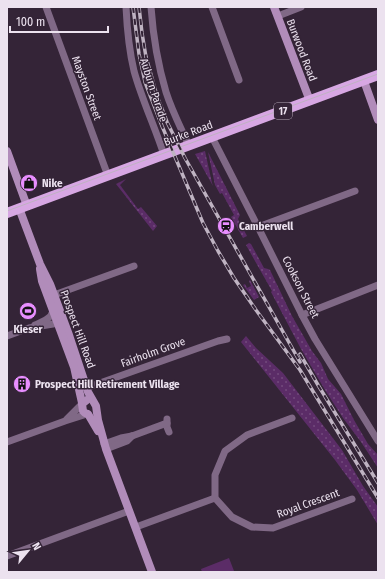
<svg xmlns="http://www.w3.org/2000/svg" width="385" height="579" font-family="'Fira Sans Condensed',sans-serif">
  <defs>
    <pattern id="grass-dots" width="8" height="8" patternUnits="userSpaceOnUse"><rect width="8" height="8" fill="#5b2c67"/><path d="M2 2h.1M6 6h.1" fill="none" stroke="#734a7d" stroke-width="1.8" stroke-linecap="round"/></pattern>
  </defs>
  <rect width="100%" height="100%" fill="#342437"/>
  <!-- grass -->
  <g fill="url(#grass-dots)">
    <polygon points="205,151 212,183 213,186 195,154"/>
    <polygon points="208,152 240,215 238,219 247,236 243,238 231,217 234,215 222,193 220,194 215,185"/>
    <polygon points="126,179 120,185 138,209 141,207 157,226 153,231 116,184"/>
    <polygon points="249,243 251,244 264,268 268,269 270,270 292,316 312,351 321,363 328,379 341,394 354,420 368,444 378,455 378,468 361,442 343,418 325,390 301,349 271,292 272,291 246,245"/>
    <polygon points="250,280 259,297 254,300 243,285 245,284 247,288 251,286 249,281"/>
    <polygon points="246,336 256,348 283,373 342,450 363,486 378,507 378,525 357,490 335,460 241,342"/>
  </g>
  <!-- pitch -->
  <polygon fill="#5b2c67" points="229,558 234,571 232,572 202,572 201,569"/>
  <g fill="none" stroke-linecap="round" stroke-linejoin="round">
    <!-- street -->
    <g stroke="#806986" stroke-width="7">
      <polyline points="46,7 108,176"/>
      <path d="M 126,7 C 127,28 129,50 134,71 C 142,100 155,127 164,155"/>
      <path d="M 151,7 C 153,35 158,65 166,92 C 172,111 181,128 189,146"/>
      <polyline points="212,7 239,80"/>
      <polyline points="278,16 301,7"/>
      <polyline points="212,137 258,227 302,315 315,339 378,441"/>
      <polyline points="258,227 355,191"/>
      <polyline points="54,295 134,266"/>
      <polyline points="302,315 378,285"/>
      <path d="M 35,325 C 42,322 51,319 53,311"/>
      <polyline points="7,336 29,328 53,324 57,322"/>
      <polyline points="86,388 218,341 227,339"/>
      <polyline points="292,418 247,435 225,451 215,475 215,498 232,517 252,527 273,528 352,499"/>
      <polyline points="67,419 82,404"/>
      <polyline points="167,419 167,427 169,432"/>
      <polyline points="7,442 65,421 87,414"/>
      <polyline points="104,444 121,438 132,436 167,423"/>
      <polyline points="106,449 127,441 132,436"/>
      <polyline points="136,527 215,498"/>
      <polyline points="7,556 129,511"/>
    </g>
    <!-- secondary -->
    <g stroke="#b18cba" stroke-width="8">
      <polyline points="274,7 310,101"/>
      <polyline points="364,81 378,120"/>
      <polyline points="7,151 27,206"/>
      <polyline points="19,208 40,264 50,284 69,335 88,392 96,406 98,420 106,449 152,572"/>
      <polyline points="40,269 42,281 74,367 82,403"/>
      <polyline points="87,400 82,404 83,411 85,413 88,414 98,431"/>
    </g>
    <!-- primary -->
    <polyline stroke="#d7a7e3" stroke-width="10" points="7,213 378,75"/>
    <!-- tram -->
    <polyline stroke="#bfb3c2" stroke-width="1" points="7,211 378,74"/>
    <defs>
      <g id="rail">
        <polyline points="133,7 139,54 145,82 162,126 203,223 218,251 234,278 256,310 300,370 378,498"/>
        <polyline points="139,7 142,33 146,57 157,96 167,122 185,158 300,362"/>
        <polyline points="300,354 318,385 378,483"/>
      </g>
    </defs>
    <!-- rail casing -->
    <use href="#rail" stroke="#bfb3c2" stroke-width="3.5"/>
    <!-- rail -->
    <use href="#rail" stroke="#342437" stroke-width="2" stroke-dasharray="6" stroke-linecap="butt"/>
  </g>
  <!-- icons -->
  <defs>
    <symbol id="shop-disc" viewBox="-11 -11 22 22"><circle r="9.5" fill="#e88eff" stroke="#342437"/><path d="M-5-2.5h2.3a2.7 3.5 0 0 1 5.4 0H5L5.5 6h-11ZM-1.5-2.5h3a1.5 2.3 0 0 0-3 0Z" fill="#111"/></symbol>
    <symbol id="station-disc" viewBox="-11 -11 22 22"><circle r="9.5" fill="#e88eff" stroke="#342437"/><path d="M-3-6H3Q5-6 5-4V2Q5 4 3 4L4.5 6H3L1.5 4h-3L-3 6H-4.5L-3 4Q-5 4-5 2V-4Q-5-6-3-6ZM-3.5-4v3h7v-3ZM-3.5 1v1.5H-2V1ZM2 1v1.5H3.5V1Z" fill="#111"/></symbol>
    <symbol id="stadium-disc" viewBox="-11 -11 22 22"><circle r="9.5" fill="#e88eff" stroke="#342437"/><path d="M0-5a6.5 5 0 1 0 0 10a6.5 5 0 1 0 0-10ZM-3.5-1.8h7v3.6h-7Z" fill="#111"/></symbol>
    <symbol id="building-disc" viewBox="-11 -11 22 22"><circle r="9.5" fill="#e88eff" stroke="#342437"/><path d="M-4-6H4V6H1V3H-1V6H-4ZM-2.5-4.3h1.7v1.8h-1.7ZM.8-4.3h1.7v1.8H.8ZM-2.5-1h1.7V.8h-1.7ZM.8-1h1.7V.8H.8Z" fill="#111"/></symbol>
  </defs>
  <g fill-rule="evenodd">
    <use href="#shop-disc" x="19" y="173" width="20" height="20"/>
    <use href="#station-disc" x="216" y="216" width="20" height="20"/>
    <use href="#stadium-disc" x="18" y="301" width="20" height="20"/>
    <use href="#building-disc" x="12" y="374" width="20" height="20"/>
  </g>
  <g text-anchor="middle" stroke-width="3" stroke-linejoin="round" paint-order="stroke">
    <!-- shield labels -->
    <rect fill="#342437" stroke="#b5a9b8" stroke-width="1" x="274" y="103" width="18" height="16" rx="3"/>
    <g font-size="10" font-weight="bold" fill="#ece2ef">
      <text x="283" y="115">17</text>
    </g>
    <!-- street labels -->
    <g font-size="11" fill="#ece2ef" stroke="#342437">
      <text transform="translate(302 50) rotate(69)" y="4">Burwood Road</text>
      <text transform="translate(87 88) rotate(70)" y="4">Mayston Street</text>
      <text transform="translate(154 90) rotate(72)" y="4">Auburn Parade</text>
      <text transform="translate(188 133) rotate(-21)" y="4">Burke Road</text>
      <text transform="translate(301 287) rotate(63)" y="4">Cookson Street</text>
      <text transform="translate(78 329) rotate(70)" y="4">Prospect Hill Road</text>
      <text transform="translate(153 352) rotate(-20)" y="4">Fairholm Grove</text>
      <text transform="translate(308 503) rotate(-20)" y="4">Royal Crescent</text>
    </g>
    <!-- poi labels -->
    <g font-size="11" font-weight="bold" fill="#ece2ef" stroke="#342437" text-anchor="start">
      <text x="42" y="187">Nike</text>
      <text x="239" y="230">Camberwell</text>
      <text x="28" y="333" text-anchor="middle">Kieser</text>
      <text x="35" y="388">Prospect Hill Retirement Village</text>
    </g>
  </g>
  <!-- border -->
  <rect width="385" height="579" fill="none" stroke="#ece2ef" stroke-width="16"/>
  <!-- north arrow -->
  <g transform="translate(28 551) rotate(61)" stroke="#342437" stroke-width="3" paint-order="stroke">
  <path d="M0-3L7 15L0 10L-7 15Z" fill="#ece2ef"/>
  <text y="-6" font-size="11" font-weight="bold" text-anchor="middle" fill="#ece2ef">N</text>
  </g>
  <!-- scale -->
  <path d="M10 26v6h98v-6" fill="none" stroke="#ece2ef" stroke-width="2"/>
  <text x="16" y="26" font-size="12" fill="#ece2ef" stroke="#342437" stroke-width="3" paint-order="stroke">100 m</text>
</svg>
